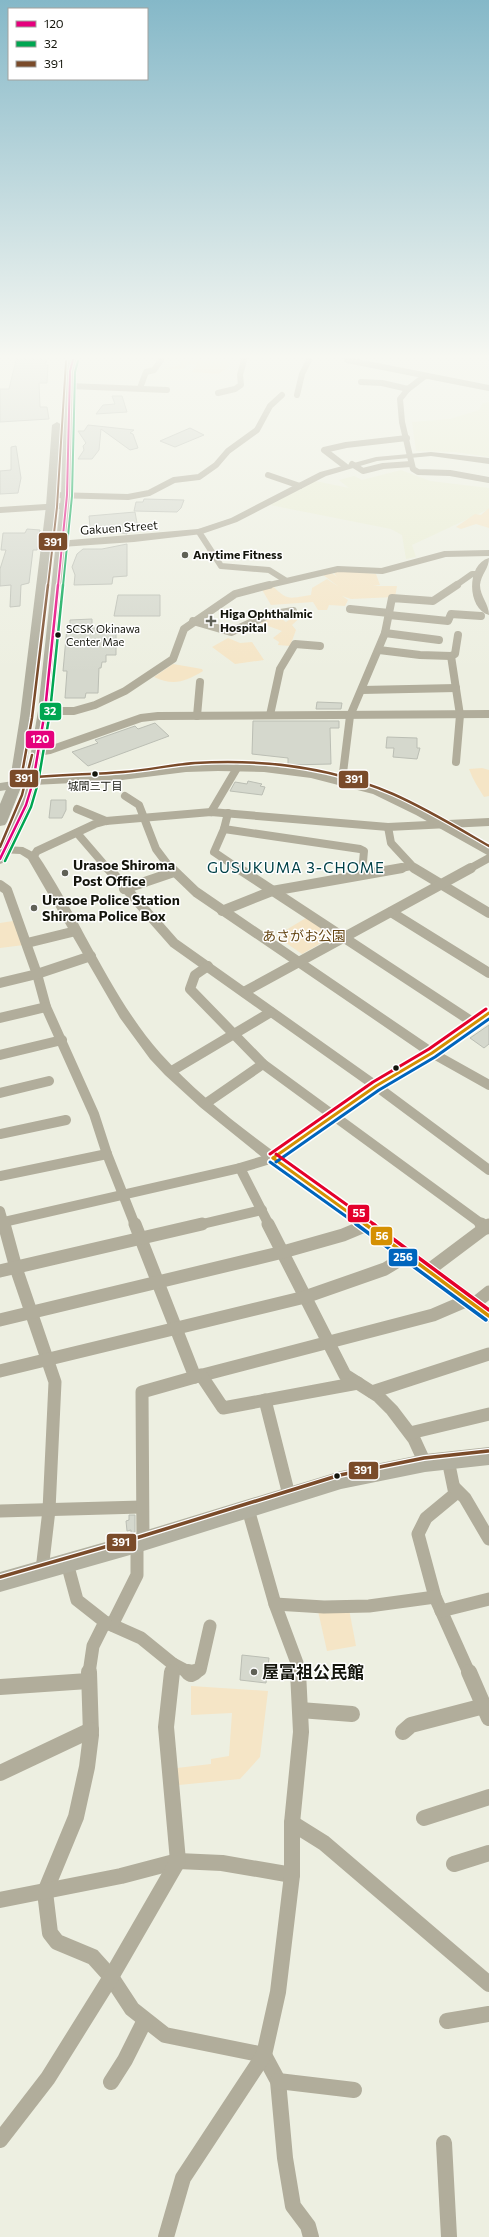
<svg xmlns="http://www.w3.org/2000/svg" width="489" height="2237" font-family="Commissioner,'Noto Sans JP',sans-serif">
  <rect width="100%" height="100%" fill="#edefe1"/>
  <!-- built -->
  <g fill="#eaedd4">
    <polygon points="489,402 489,457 455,452 416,451 412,422 450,419 479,410 483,403"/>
    <polygon points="401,470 430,481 489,488 489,509 412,545 416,557 406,559 402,535 391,529 270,505 315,481 349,488 339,480 354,476 362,480"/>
  </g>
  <!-- green -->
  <g fill="#f5e5c6">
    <polygon points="181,360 230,360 229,367 218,374 192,372 197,365 189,364 183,369 164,369 181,365 179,361"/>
    <polygon points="489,508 489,528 476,524 461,529 456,527 475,514 481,515"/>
    <path d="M 351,571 L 376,574 L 380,585 L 373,586 L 397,586 L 395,597 L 351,599 L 342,596 L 348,600 L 345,606 L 329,605 L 327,610 L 318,610 L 313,602 L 271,605 L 261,588 L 272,585 C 288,602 289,598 311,595 L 312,588 L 327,579 L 339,587 L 322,574 L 332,573 L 337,577 L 333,572 Z"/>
    <polygon points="307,611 292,625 296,630 290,646 278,645 279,642 273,638 282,631 260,623 276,615 286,622 295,616 294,612"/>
    <polygon points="228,638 240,643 252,642 264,660 235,664 212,647"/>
    <path d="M 173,664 L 202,669 L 203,671 C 185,682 173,686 154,677 Z"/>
    <path d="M 482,768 L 489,770 L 489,796 L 484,797 C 479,789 473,780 469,769 Z"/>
    <polygon points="306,918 333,936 302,954 276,936"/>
    <polygon points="13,921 24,945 0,948 0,923"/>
    <polygon points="349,1609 356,1646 327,1651 318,1611"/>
    <polygon points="191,1686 268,1691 260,1757 240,1779 179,1785 177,1768 211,1764 211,1759 229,1756 232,1713 191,1715"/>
  </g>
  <!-- building -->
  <g fill="#d5d8cd" stroke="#bbbeb4">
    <polygon points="16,360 47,360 45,365 48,365 47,383 39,383 40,407 47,407 49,419 0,422 0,389 9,389"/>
    <polygon points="112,396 122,396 127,412 96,414 103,405 115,404"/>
    <polygon points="88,425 134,430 130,433 133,434 138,448 130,450 101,429 99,450 92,459 78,459 84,450 83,446 86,443 78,431 84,431"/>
    <polygon points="190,428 204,435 175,447 160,441"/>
    <polygon points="16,446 21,478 18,493 0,494 0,471 11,470 11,447"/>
    <polygon points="144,499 184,500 181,508 177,512 134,511 136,502 143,502"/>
    <polygon points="135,512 138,529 127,529 127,534 90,527 89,516"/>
    <polygon points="27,529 40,530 37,550 33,550 29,583 21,585 20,606 10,607 11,585 0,586 0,569 6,550 1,550 3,533 25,533"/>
    <polygon points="127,544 127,576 113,577 112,584 74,585 75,575 72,567 77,554 83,549 102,549"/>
    <polygon points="118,595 160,595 160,616 114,616"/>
    <polygon points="92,619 92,628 116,628 116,655 106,655 106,662 102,662 101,668 99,668 98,693 86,693 85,698 65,698 67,671 63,671 67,627 70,627 70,620"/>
    <polygon points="317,702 342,703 341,709 316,709"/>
    <polygon points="253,721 339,721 339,728 330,728 331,764 288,765 288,758 252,754"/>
    <polygon points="155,723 169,736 88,766 72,752 98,743 95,740 135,726 138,729"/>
    <polygon points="387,737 417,738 417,748 420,748 417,759 393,757 394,748 386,748"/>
    <polygon points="248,781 262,784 260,786 265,787 262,795 230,791 235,782 247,784"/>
    <polygon points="51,800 66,800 66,810 62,818 49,818"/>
    <polygon points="489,1025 489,1044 484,1048 470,1038"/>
    <polygon points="129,1515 135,1515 135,1532 131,1533 131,1530 127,1531 126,1521 129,1520"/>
    <polygon points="242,1655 269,1658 266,1683 240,1680"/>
  </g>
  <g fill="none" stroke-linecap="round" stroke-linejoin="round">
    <!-- minor-far4 -->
    <g stroke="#b1ad9b" stroke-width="6">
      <polyline points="347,360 489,388"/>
      <polyline points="425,376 408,389 400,399 402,422 413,469 418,472 450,473 489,480"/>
      <polyline points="361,382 382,383 408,389"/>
      <polyline points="70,386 167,390"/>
      <polyline points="140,388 146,372 154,370 161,360"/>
      <polyline points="218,393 235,389 241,385 240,375 244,360"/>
      <polyline points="297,395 302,374 309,360"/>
      <polyline points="352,464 363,471 383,466 411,464"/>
      <polyline points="345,466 324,450 346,445 407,438"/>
      <polyline points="268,475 300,486"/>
      <polyline points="53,495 128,497 149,493 174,480 199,477 216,465 228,451 257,430 270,406 282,395"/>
      <polyline points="0,510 61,506"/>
      <polyline points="199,532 221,566 269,570 285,580"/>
      <polyline points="265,586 338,569 382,571 445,554 489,553"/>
      <polyline points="455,586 472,574 478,574"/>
    </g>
    <!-- minor-far3 -->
    <g stroke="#b1ad9b" stroke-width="8">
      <polyline points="350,609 389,613"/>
      <polyline points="389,615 448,621 451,614 481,616"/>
      <polyline points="193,621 231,632 268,615 293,611"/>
      <polyline points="385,633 439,640"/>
      <polyline points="379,650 420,655 451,656 455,654 458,635"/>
      <polyline points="451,656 460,715 456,762"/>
      <polyline points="362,690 456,688"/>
      <polyline points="45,711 74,711 95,705 125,691 173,659 184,629 235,594 269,585"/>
      <polyline points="270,715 280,669 295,644 320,646"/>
      <polyline points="197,716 200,682"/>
      <polyline points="37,752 50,750 141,718 158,716 489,714"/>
      <polyline points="342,781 350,716 385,633 392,598 433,601 457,585"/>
      <polyline points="125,796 139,805 156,849 171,869"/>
      <polyline points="77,809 106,821"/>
      <polyline points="211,812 237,768"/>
      <polyline points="228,813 224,829 214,852 239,869"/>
      <polyline points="388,827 391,843 415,869"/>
      <polyline points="224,829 360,849 364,851 363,862"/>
      <polyline points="77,833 108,869"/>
      <polyline points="33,857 37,851 95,824 106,821 211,812 388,827 489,822"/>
      <polyline points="396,869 411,866"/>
      <polyline points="469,869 489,858"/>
    </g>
    <!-- minor-far2 -->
    <g stroke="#b1ad9b" stroke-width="10">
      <polyline points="108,868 174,943 376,1086 489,1170"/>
      <polyline points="171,868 196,892 432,1053 489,1085"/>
      <polyline points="238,868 474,1023"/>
      <polyline points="414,868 489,913"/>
      <polyline points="0,885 7,890 37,974 46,1007 94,1114 107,1154 135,1225"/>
      <polyline points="124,889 174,872"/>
      <polyline points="222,911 272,891 402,868"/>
      <polyline points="391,912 489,973"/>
      <polyline points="27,943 76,931"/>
      <polyline points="208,966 195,975 190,989 263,1064 483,1225"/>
      <polyline points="0,983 37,974 91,956"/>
      <polyline points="244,992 471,868"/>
      <polyline points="0,1018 46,1007"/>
      <polyline points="0,1055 62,1040"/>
      <polyline points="170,1072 271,1012"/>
      <polyline points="0,1093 49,1081"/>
      <polyline points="205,1104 263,1064"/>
      <polyline points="0,1134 66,1120"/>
      <polyline points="240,1168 269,1225"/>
      <polyline points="0,1176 107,1154"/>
      <polyline points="0,1211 4,1225"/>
      <polyline points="0,1223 240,1168 273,1158 376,1086 432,1053 489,1013"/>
      <polyline points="198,1225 262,1210"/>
    </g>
    <!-- minor-far1 -->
    <g stroke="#b1ad9b" stroke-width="13">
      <polyline points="4,1224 16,1268 55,1382 49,1510 42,1570"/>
      <polyline points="135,1224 195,1377 433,1315 468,1300"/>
      <polyline points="268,1224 345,1375 378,1396 392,1410 414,1439 425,1463"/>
      <polyline points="481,1224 487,1228"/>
      <polyline points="429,1270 489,1225"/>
      <polyline points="0,1271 202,1224"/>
      <polyline points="474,1304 489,1292"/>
      <polyline points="0,1320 283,1252 343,1235 367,1225"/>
      <polyline points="0,1371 305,1297 385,1269 408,1255"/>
      <polyline points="201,1375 223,1408 358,1383"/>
      <polyline points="372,1392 489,1354"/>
      <polyline points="265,1400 289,1495"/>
      <polyline points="410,1433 489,1414"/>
      <polyline points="448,1460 455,1494 426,1518 418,1534 435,1597 469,1673"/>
      <polyline points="455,1488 465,1498 489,1539"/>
      <polyline points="248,1509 275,1604 297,1663 298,1673"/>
      <polyline points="0,1511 141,1507"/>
      <polyline points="143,1541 142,1392 195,1377"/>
      <polyline points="67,1563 77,1600 105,1622 141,1638 173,1664 172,1673"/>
      <polyline points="275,1604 324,1607 369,1606 435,1597"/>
      <polyline points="441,1611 489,1599"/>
      <polyline points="112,1625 137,1575 137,1543"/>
      <polyline points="173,1664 190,1673"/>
      <polyline points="89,1673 93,1646 105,1622"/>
      <polyline points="193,1673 200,1670 210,1626"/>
    </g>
    <!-- minor -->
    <g stroke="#b1ad9b" stroke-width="16">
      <polyline points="89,1672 91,1735 87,1767 76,1817 45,1892 50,1933 57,1942 93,1957 111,1977 132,2009 165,2035 264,2055"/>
      <polyline points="188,1672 191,1674 195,1672"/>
      <polyline points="469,1672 489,1718"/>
      <polyline points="0,1687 88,1681"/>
      <polyline points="300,1710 352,1714"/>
      <polyline points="403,1732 411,1725 484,1706"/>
      <polyline points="0,1773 91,1730"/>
      <polyline points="424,1818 489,1797"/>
      <polyline points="292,1823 324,1843 489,1984"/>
      <polyline points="454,1864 489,1853"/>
      <polyline points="0,1900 121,1876 178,1861 222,1863 292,1875"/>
      <polyline points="447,2021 489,2014"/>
      <polyline points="264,2055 278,2081 285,2158 293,2206 308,2226 311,2237"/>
      <polyline points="278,2081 354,2090"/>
      <polyline points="111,2082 125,2060 145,2020"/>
      <polyline points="0,2140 48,2078 111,1977 178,1861 166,1727 172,1672"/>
      <polyline points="444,2143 449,2237"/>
      <polyline points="166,2237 183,2178 264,2055 278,1992 292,1875 292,1823 301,1732 298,1672"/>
    </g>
    <!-- tertiary -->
    <g fill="#b1ad9b" fill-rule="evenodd">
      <polygon points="431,452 489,458 489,464 431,456 377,461 326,476 237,522 202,534 134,542 47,548 42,545 47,542 198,529 231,518 320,472 376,457"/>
      <path d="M 489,558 C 489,569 481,574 480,585 C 480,596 489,604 489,615 C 467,609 466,564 489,558 Z"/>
      <path d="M 218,764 C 273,765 330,769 382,790 C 419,805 454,827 489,847 L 489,856 L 416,815 L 373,794 L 311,778 L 264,772 L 218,771 L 186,772 L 114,781 L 33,785 L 27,782 L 33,779 L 114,775 L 186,766 Z"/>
      <path d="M 4,846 L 23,847 L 37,854 C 80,917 111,998 161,1054 C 206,1104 263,1144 317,1182 C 375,1223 433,1264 489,1307 L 489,1322 L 483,1320 L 424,1274 L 268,1162 L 200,1107 L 165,1075 L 150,1059 L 120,1018 L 28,859 L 20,854 L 0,853 L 0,847 Z"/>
    </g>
    <!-- primary -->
    <g fill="#b2b0a0" fill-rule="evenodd">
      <polygon points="33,778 38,779 40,782 38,785 0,791 0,783"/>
      <polygon points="489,1447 489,1465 425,1472 341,1489 137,1553 0,1592 0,1572 137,1533 341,1471 425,1454"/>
    </g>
    <!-- trunk -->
    <g fill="#b0ae9e" fill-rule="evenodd">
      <polygon points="68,360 78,360 75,371 73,495 52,711 40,782 33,805 8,859 5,862 0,864 0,843 19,805 26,782 38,711 61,495 65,371"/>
      <polygon points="57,422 62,425 58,506 34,717 24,780 7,822 5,825 0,826 0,804 10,780 20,717 46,506 52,425"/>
    </g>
    <defs>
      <polyline id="bus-1-far1" points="58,586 67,495 70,371 73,360"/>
      <polyline id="bus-1" points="0,859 26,805 33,782 45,711 58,585"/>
      <polyline id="bus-2-far1" points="63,586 72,496 75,372 78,361"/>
      <polyline id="bus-2" points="5,861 31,807 38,783 50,712 63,585"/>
      <polyline id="bus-3-far2" points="48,586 57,507 66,361"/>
      <g id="bus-3-far1">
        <path d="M 48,585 L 32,718 L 21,779 C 55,774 89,775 123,772 C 148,770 171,765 195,763 C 262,759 331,767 393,794 C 427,809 458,828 489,846"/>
        <polyline points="0,847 22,795 32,755"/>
      </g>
      <polyline id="bus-3" points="0,1577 136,1538 340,1475 424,1458 488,1451"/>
      <g id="bus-4-far1">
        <polyline points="273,1158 366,1225"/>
        <polyline points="273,1158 376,1086 432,1053 489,1013"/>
      </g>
      <polyline id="bus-4" points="365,1224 489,1316"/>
      <g id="bus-5-far1">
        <polyline points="270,1162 358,1225"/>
        <polyline points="276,1162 379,1090 435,1057 489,1019"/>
      </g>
      <polyline id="bus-5" points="356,1224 486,1320"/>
      <g id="bus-6-far1">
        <polyline points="270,1154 373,1082 429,1049 486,1009"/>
        <polyline points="276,1154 375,1225"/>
      </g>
      <polyline id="bus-6" points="373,1224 489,1310"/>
    </defs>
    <!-- bus-1-far1 casing -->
    <use href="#bus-1-far1" stroke="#fff" stroke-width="4"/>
    <!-- bus-1 casing -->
    <use href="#bus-1" stroke="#fff" stroke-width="5"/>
    <!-- bus-2-far1 casing -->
    <use href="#bus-2-far1" stroke="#fff" stroke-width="4"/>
    <!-- bus-2 casing -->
    <use href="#bus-2" stroke="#fff" stroke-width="5"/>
    <!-- bus-3-far2 casing -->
    <use href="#bus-3-far2" stroke="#fff" stroke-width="4"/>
    <!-- bus-3-far1 casing -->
    <use href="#bus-3-far1" stroke="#fff" stroke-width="5"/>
    <!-- bus-3 casing -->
    <use href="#bus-3" stroke="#fff" stroke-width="6"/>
    <!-- bus-4-far1 casing -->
    <use href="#bus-4-far1" stroke="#fff" stroke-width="6"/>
    <!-- bus-4 casing -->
    <use href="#bus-4" stroke="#fff" stroke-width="6"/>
    <!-- bus-5-far1 casing -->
    <use href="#bus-5-far1" stroke="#fff" stroke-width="6"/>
    <!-- bus-5 casing -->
    <use href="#bus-5" stroke="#fff" stroke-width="6"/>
    <!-- bus-6-far1 casing -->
    <use href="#bus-6-far1" stroke="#fff" stroke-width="6"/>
    <!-- bus-6 casing -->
    <use href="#bus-6" stroke="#fff" stroke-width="6"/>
    <!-- bus-1-far1 -->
    <use href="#bus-1-far1" stroke="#e5007d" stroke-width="2"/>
    <!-- bus-1 -->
    <use href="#bus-1" stroke="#e5007d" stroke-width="2.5"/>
    <!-- bus-2-far1 -->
    <use href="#bus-2-far1" stroke="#00a651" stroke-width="2"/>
    <!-- bus-2 -->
    <use href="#bus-2" stroke="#00a651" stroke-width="2.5"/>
    <!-- bus-3-far2 -->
    <use href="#bus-3-far2" stroke="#7a4b2a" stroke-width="2"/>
    <!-- bus-3-far1 -->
    <use href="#bus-3-far1" stroke="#7a4b2a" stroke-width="2.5"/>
    <!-- bus-3 -->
    <use href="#bus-3" stroke="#7a4b2a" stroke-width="3.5"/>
    <!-- bus-4-far1 -->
    <use href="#bus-4-far1" stroke="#d59002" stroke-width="3"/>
    <!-- bus-4 -->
    <use href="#bus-4" stroke="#d59002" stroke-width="3.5"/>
    <!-- bus-5-far1 -->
    <use href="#bus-5-far1" stroke="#0065bd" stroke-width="3"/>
    <!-- bus-5 -->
    <use href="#bus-5" stroke="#0065bd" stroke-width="3.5"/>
    <!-- bus-6-far1 -->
    <use href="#bus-6-far1" stroke="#e4002b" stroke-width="3"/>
    <!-- bus-6 -->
    <use href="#bus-6" stroke="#e4002b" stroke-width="3.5"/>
  </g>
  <!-- sky -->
  <linearGradient id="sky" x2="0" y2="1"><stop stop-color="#85b8c8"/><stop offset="0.53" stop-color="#f7f8f2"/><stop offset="1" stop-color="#f7f8f2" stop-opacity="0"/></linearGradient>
  <rect width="489" height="673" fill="url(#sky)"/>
  <!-- markers -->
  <g fill="#606157" stroke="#fff" stroke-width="1.5">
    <circle cx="185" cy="555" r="4"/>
    <path d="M209 615h4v4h4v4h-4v4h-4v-4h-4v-4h4z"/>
    <circle cx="65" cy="873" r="4"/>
    <circle cx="34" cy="908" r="4"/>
    <circle cx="254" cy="1672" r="4"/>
  </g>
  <g fill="#14150c" stroke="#fff" stroke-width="1.5">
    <circle cx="58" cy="635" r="3.5"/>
    <circle cx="95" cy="774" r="3.5"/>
    <circle cx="396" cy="1068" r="3.5"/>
    <circle cx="337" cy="1476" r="3.5"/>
  </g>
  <g text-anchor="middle" stroke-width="3" stroke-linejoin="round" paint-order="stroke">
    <!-- far-bus labels -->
    <g font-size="11" fill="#14150c" stroke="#fff" text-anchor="start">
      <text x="66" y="633">SCSK Okinawa<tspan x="66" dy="13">Center Mae</tspan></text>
      <text x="95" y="790" text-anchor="middle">城間三丁目</text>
    </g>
    <!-- far-street labels -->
    <g font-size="12" fill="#14150c" stroke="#fff">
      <text transform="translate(119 528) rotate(-4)" y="4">Gakuen Street</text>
    </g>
    <!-- far-poi labels -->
    <g font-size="12" font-weight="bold" fill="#14150c" stroke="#fff" text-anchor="start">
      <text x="193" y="559">Anytime Fitness</text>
      <text x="220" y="618">Higa Ophthalmic<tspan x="220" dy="14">Hospital</tspan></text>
    </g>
    <!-- poi labels -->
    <g font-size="14" font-weight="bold" fill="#14150c" stroke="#fff" text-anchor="start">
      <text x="73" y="870">Urasoe Shiroma<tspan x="73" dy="16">Post Office</tspan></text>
      <text x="42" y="905">Urasoe Police Station<tspan x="42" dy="16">Shiroma Police Box</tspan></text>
    </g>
    <!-- park labels -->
    <g font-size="14" fill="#684917" stroke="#fff">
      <text x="304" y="941">あさがお公園</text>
    </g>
    <!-- neighbourhood labels -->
    <g font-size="15" letter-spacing="1" fill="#004148" stroke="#fff">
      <text x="296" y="873">GUSUKUMA 3-CHOME</text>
    </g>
    <!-- near-poi labels -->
    <g font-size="17" font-weight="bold" fill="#14150c" stroke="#fff" text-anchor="start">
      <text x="262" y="1678">屋冨祖公民館</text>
    </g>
  </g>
  <g stroke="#fff" stroke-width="1.5">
    <rect x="38" y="532" width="30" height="19" rx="4" fill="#7a4b2a"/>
    <rect x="39" y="702" width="23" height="19" rx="4" fill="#00a651"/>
    <rect x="25" y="730" width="30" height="19" rx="4" fill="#e5007d"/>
    <rect x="9" y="769" width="30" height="19" rx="4" fill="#7a4b2a"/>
    <rect x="338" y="770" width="31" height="19" rx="4" fill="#7a4b2a"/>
    <rect x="347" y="1204" width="23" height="19" rx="4" fill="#e4002b"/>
    <rect x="370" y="1226" width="23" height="20" rx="4" fill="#d59002"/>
    <rect x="388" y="1248" width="30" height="19" rx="4" fill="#0065bd"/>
    <rect x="348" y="1461" width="31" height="19" rx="4" fill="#7a4b2a"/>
    <rect x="106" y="1533" width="31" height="19" rx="4" fill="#7a4b2a"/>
  </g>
  <g font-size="11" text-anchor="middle" font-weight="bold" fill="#fff">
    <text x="53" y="546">391</text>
    <text x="50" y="715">32</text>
    <text x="40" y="743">120</text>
    <text x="24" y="782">391</text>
    <text x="354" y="783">391</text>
    <text x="359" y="1217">55</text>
    <text x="382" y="1240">56</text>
    <text x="403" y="1261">256</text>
    <text x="363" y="1474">391</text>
    <text x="121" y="1546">391</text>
  </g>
  <!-- legend -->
  <rect x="8" y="8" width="140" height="72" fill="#ffffff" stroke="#a1a19e"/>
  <rect x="16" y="21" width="20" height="6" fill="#e5007d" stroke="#a1a19e"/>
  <text x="44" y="28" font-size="12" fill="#14150c">120</text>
  <rect x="16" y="41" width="20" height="6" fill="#00a651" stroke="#a1a19e"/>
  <text x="44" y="48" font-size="12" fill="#14150c">32</text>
  <rect x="16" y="61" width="20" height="6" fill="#7a4b2a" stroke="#a1a19e"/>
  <text x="44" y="68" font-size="12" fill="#14150c">391</text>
</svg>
